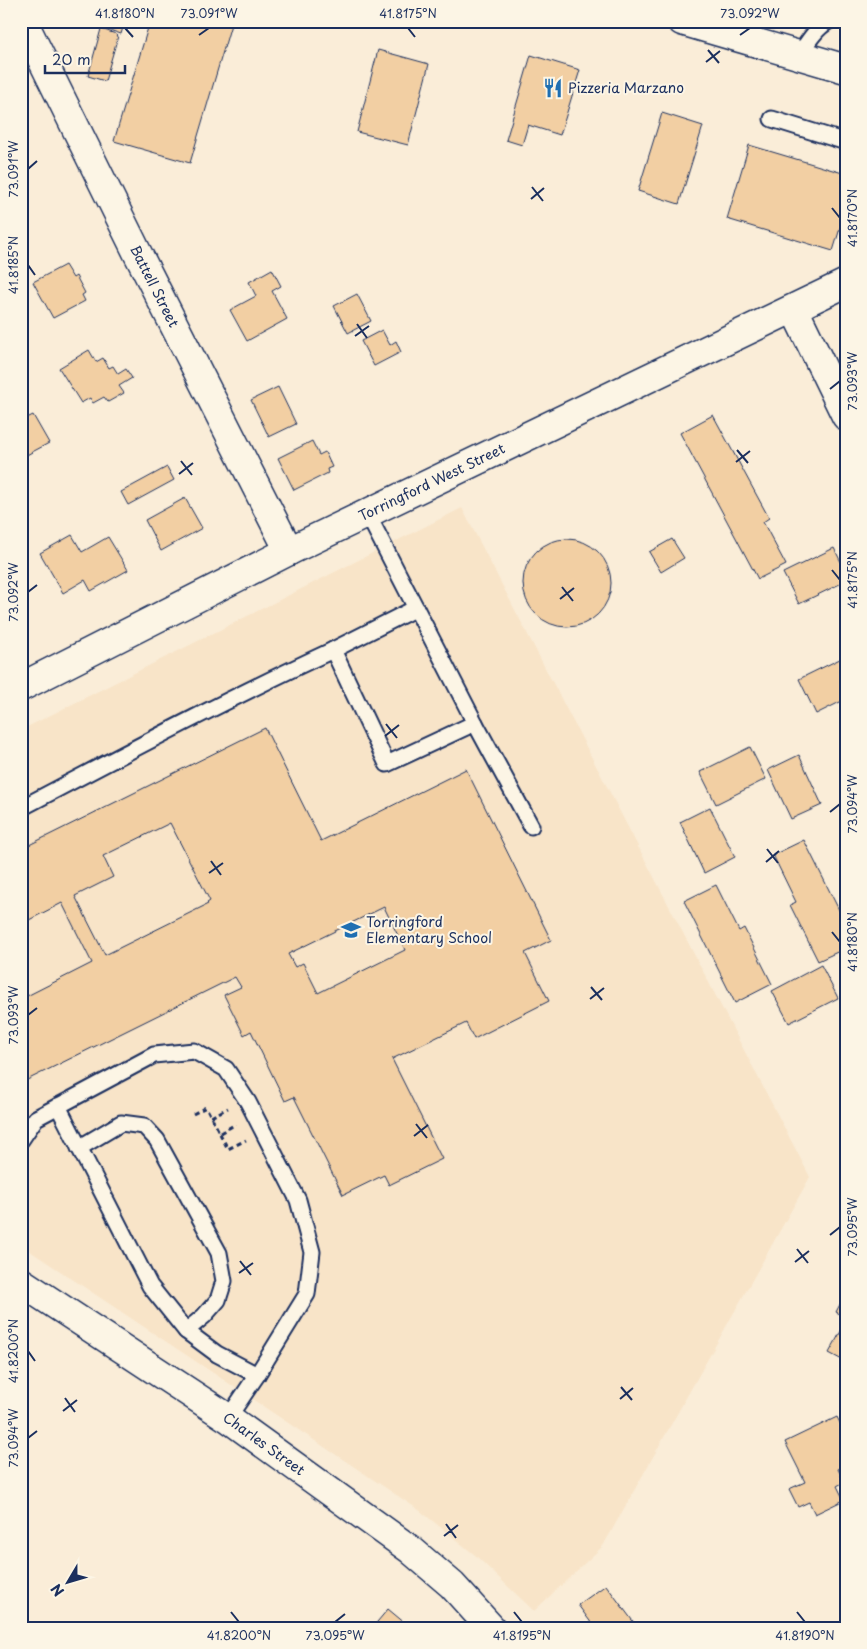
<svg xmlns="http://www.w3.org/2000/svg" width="867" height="1649" font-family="'Playpen Sans',sans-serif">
  <rect width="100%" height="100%" fill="#faedd8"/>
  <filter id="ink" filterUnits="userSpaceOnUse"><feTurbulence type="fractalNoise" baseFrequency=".02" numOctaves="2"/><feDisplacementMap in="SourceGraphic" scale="10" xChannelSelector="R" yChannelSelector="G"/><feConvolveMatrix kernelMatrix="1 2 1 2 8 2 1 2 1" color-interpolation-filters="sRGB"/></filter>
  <g filter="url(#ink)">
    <!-- built -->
    <polygon fill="#f8e4c8" points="462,508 810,1177 603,1546 534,1611 475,1555 419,1510 21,1245 21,730"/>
    <!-- building -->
    <g fill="#f2cfa3" stroke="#1b2f5e" fill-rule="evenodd">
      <polygon points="96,21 125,21 121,34 95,25"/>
      <polygon points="150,21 232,21 190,163 114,141"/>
      <polygon points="101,29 116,34 118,36 105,81 88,76"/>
      <polygon points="378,50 429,64 408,145 357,132"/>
      <polygon points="531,55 580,70 560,135 528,125 522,145 506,140"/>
      <polygon points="662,113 703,126 679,204 638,191"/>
      <polygon points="21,124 26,133 22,135 25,141 21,143"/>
      <polygon points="749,145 846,174 846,209 833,251 727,219"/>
      <polygon points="21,156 27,167 21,169"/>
      <polygon points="65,265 73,278 76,276 85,293 82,295 85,301 53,318 33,282"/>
      <polygon points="272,269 281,286 272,291 287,319 247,341 230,310 256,296 249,282"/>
      <polygon points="357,294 371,321 348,333 334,306"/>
      <polygon points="382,330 390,345 396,341 401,352 374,366 361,341"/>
      <polygon points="89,350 96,362 103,358 109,368 113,366 118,374 126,369 132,378 119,386 124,393 108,402 104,397 93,403 90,398 81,403 59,368"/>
      <polygon points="278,387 296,424 269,437 251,400"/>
      <polygon points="33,415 49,443 21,458 21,421"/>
      <polygon points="713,415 769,518 763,522 786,565 758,579 680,433"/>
      <polygon points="312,441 319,455 325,452 332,467 327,469 328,473 294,490 278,458"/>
      <polygon points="167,467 174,480 128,505 121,492"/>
      <polygon points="185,498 202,528 161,551 145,520"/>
      <polygon points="72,535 82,552 108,537 128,570 91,591 85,580 63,593 40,553"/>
      <circle cx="567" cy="583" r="44"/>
      <polygon points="672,539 684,558 661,572 649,552"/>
      <polygon points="834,548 846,572 846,581 799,604 783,573"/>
      <polygon points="846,656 846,699 816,714 799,679"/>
      <path d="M 265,728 L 321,841 L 466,769 L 551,940 L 525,953 L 549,1001 L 474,1039 L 466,1023 L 392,1059 L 442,1159 L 389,1185 L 384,1175 L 343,1195 L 294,1097 L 285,1101 L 251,1031 L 244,1035 L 224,995 L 241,987 L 235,977 L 21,1083 L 21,999 L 92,963 L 62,903 L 27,921 L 21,910 L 21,849 ZM 170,823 L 210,901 L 207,903 L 208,904 L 105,955 L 75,896 L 113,877 L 103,856 ZM 384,907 L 405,950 L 318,993 L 303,963 L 295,967 L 288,954 Z"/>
      <polygon points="750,747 766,779 716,804 700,772"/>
      <polygon points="799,755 822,805 791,819 768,770"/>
      <polygon points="710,807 735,857 704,873 680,822"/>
      <polygon points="804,840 846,924 846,948 818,961 790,905 796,902 773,855"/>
      <polygon points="716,885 739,931 744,928 772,984 735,1003 684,901"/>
      <polygon points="821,965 838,998 789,1023 772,991"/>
      <polygon points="846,1293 846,1317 836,1312"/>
      <polygon points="846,1322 846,1362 829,1353"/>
      <polygon points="837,1417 846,1435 846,1453 840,1456 845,1466 838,1469 844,1482 837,1486 844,1500 815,1514 809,1502 798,1507 789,1489 805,1482 785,1442"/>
      <polygon points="606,1585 638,1628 595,1628 578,1605"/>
      <polygon points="388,1609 406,1624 403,1628 372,1628"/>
    </g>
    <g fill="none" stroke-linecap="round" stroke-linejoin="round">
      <defs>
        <g id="service">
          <path d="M 799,55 C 807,43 816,28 829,21"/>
          <polyline points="772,119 846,142"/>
          <polyline points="333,650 416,608"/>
          <polyline points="475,723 531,826"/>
          <path d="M 21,808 C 124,754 227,699 333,650 L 387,764 L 475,723 L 367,513"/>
          <polyline points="58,1106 150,1286 186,1331"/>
          <polyline points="21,1140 36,1118 154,1055 194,1051 226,1069 248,1102 298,1200 312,1252 307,1294 257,1375 228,1418"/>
          <polyline points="79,1148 121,1123 144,1126 157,1140 219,1253 224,1281 218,1300 204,1316 186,1331 217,1354 257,1375"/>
        </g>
        <g id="minor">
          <path id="s1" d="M 23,21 L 137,252 L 289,551"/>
          <polyline points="794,309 846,416"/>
        </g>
        <g id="tertiary">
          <path id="s2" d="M 21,1282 L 228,1418 L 411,1550 L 452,1585 L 491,1628"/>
        </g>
        <g id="secondary">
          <path id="s3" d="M 21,687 L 289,551 L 846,283"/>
        </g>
        <polyline id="trunk" points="682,21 846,69"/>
      </defs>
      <!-- service casing -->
      <use href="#service" stroke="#1b2f5e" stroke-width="19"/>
      <!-- minor casing -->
      <use href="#minor" stroke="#1b2f5e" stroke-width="31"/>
      <!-- tertiary casing -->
      <use href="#tertiary" stroke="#1b2f5e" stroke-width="31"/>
      <!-- secondary casing -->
      <use href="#secondary" stroke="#1b2f5e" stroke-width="31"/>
      <!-- trunk casing -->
      <use href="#trunk" stroke="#1b2f5e" stroke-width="31"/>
      <!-- path -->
      <g stroke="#1b2f5e" stroke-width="3" stroke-dasharray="5 4" stroke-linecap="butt">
        <polyline points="193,1114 206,1107 228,1149 246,1140"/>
        <polyline points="211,1117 228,1108"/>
        <polyline points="220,1133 236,1124"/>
      </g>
      <!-- service -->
      <use href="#service" stroke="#fcf5e5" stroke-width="15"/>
      <!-- minor -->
      <use href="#minor" stroke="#fcf5e5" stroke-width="28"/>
      <!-- tertiary -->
      <use href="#tertiary" stroke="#fcf5e5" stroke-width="28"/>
      <!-- secondary -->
      <use href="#secondary" stroke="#fcf5e5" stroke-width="28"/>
      <!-- trunk -->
      <use href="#trunk" stroke="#fcf5e5" stroke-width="28"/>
    </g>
  </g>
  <!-- ticks -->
  <path fill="none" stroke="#1b2f5e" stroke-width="2" d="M 125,28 L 133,37M 408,28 L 415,37M 199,35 L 209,28M 740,35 L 750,28M 708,50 L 719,63M 706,62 L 720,51M 28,169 L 37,161M 532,187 L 543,201M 531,199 L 544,188M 832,208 L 840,218M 28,265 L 35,275M 357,324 L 367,338M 355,336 L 369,326M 830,389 L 840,381M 737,450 L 748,463M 181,461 L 192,475M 736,462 L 750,451M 179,474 L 193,463M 832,570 L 840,580M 562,587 L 573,601M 28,592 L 37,585M 560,599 L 574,588M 386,724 L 397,738M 385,736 L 399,725M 830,812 L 840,804M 767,849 L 778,863M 211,861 L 221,875M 766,862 L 779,851M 209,873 L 223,863M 832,932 L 840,942M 591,987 L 602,1000M 590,999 L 604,988M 28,1015 L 37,1008M 416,1124 L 427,1138M 414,1136 L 428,1125M 830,1235 L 840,1227M 797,1249 L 808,1263M 240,1261 L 251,1275M 795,1262 L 809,1251M 239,1273 L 253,1263M 28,1351 L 35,1361M 621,1387 L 632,1400M 65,1398 L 75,1412M 620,1399 L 633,1388M 63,1411 L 77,1400M 28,1438 L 37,1431M 446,1524 L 456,1538M 444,1536 L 458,1525M 231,1612 L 239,1622M 514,1612 L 522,1622M 797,1612 L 805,1622M 335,1622 L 345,1614"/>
  <!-- icons -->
  <defs>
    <symbol id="restaurant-bare" viewBox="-9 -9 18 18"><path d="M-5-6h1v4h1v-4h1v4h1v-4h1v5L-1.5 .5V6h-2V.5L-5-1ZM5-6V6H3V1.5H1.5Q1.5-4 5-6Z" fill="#1f6fb2" stroke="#fcf5e5" stroke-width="2.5" paint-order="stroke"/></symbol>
    <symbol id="school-bare" viewBox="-9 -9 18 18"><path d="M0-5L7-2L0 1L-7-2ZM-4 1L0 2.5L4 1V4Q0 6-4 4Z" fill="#1f6fb2" stroke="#fcf5e5" stroke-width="2.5" paint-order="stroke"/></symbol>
  </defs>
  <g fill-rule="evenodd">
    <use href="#restaurant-bare" x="539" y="74" width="28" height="28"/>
    <use href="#school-bare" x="337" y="916" width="28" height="28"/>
  </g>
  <g text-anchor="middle" stroke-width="4" stroke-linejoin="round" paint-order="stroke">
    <!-- poi labels -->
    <g font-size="14" fill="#1b2f5e" stroke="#fcf5e5" text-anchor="start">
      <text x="568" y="93">Pizzeria Marzano</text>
      <text x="366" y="927">Torringford<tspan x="366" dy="16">Elementary School</tspan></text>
    </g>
    <!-- street labels -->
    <g font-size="14" fill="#1b2f5e" stroke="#fcf5e5">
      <text dy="5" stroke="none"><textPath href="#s1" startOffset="296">Battell Street</textPath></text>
      <text dy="5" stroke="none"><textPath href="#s3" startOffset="459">Torringford West Street</textPath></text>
      <text dy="5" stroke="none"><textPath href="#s2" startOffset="292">Charles Street</textPath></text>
    </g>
  </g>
  <!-- margin -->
  <rect width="867" height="1649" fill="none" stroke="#fcf5e5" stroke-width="55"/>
  <!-- north arrow -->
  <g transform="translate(68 1582) rotate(232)" stroke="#fcf5e5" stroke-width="4" paint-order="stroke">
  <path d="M0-4L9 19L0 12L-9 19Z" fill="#1b2f5e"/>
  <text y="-8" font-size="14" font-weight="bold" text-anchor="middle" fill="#1b2f5e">N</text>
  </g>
  <!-- scale -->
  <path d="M45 65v8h80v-8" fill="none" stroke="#1b2f5e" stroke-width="2.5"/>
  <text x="52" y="65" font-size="15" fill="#1b2f5e" stroke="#fcf5e5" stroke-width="4" paint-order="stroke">20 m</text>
  <rect x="28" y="28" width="812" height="1594" fill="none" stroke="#1b2f5e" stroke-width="2"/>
  <g font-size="12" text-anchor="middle" fill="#1b2f5e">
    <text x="125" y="18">41.8180°N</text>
    <text x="209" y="18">73.091°W</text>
    <text x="408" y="18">41.8175°N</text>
    <text x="750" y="18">73.092°W</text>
    <text transform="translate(14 169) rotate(-90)" y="4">73.091°W</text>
    <text transform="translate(853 218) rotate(-90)" y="4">41.8170°N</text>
    <text transform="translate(14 265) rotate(-90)" y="4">41.8185°N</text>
    <text transform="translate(853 381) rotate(-90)" y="4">73.093°W</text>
    <text transform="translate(853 580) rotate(-90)" y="4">41.8175°N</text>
    <text transform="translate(14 592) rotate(-90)" y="4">73.092°W</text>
    <text transform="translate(853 804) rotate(-90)" y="4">73.094°W</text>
    <text transform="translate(853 942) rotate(-90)" y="4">41.8180°N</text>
    <text transform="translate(14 1015) rotate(-90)" y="4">73.093°W</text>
    <text transform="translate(853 1227) rotate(-90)" y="4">73.095°W</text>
    <text transform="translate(14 1351) rotate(-90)" y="4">41.8200°N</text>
    <text transform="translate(14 1438) rotate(-90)" y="4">73.094°W</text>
    <text x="239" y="1640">41.8200°N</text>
    <text x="335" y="1640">73.095°W</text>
    <text x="522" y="1640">41.8195°N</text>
    <text x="805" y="1640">41.8190°N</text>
  </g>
</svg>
